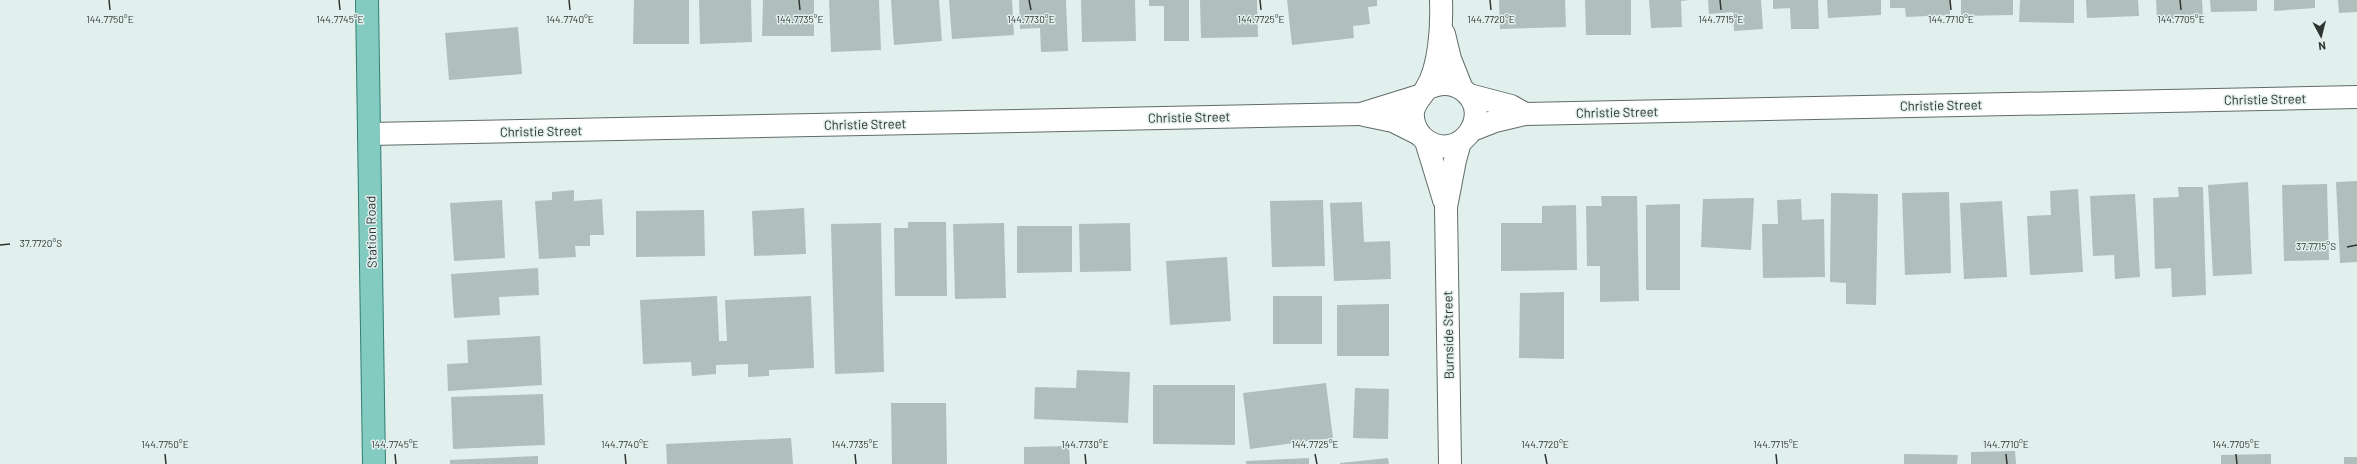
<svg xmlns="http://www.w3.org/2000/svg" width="2357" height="464" font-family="Barlow,sans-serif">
  <rect width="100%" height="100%" fill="#e2f0ed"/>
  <!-- building -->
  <g fill="#b1bfbc">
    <polygon points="634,0 689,0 689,44 633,44"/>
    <polygon points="699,0 751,0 752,42 700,44"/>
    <polygon points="763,0 814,0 814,36 762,36"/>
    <polygon points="829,0 879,0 881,50 831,52"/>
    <polygon points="891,0 939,0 942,41 894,45"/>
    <polygon points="949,0 1012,0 1014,35 952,39"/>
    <polygon points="1019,0 1066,0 1068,51 1041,52 1040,28 1020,29"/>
    <polygon points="1081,0 1135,0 1136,41 1082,42"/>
    <polygon points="1149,0 1189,0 1189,41 1164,41 1164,6 1149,6"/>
    <polygon points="1200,0 1257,0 1258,37 1201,38"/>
    <polygon points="1287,0 1377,0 1377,6 1368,7 1370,24 1353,26 1354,38 1292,45"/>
    <polygon points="1499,0 1565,0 1566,27 1500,29"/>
    <polygon points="1585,0 1631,0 1631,35 1586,35"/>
    <polygon points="1649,0 1689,0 1681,1 1682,27 1651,28"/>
    <polygon points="1708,0 1761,0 1763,29 1734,31 1733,12 1709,14"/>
    <polygon points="1773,0 1818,0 1819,29 1791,29 1790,8 1773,9"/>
    <polygon points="1827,0 1881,0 1881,15 1828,18"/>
    <polygon points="1890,0 1950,0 1950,15 1906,17 1905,8 1890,8"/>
    <polygon points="1961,0 2013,0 2013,15 1961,16"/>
    <polygon points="2020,0 2074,0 2074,23 2019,22"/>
    <polygon points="2086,0 2138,0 2139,16 2087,18"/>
    <polygon points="2156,0 2202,0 2203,17 2157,20"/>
    <polygon points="2210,0 2257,0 2257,11 2211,12"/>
    <polygon points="2274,0 2315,0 2315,8 2274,11"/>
    <polygon points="2338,0 2357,0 2357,12 2339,13"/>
    <polygon points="518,27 522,74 449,80 445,33"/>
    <polygon points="2357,181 2357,262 2340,263 2336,182"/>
    <polygon points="2248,182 2252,274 2213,276 2208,185"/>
    <polygon points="2327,184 2329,260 2284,261 2282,185"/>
    <polygon points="2178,187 2203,187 2206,295 2172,297 2171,268 2155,269 2153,198 2179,197"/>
    <polygon points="2078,189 2083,272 2030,275 2027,216 2051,215 2050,191"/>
    <polygon points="574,190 574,201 602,199 604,235 590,235 590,246 575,246 576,257 539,259 535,201 552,200 552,192"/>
    <polygon points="1949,192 1951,273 1905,275 1902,193"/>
    <polygon points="1831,193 1878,194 1876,305 1846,304 1846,283 1830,282"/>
    <polygon points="2135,194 2140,277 2115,279 2114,255 2093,256 2090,196"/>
    <polygon points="1601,196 1637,196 1639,301 1600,302 1600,266 1587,266 1586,206 1602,206"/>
    <polygon points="1754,198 1751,250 1701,247 1703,199"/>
    <polygon points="1801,199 1802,220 1824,219 1825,277 1763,278 1762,224 1778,224 1777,200"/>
    <polygon points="502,200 505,258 454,261 450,203"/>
    <polygon points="1323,200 1325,266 1272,267 1270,201"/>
    <polygon points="2002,201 2007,277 1964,279 1960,203"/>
    <polygon points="1362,202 1364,242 1390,241 1391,279 1334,281 1330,203"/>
    <polygon points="1680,204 1680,290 1646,290 1646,205"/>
    <polygon points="1576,205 1577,270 1501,271 1501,223 1542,223 1542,206"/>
    <polygon points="804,208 806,254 754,256 752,211"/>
    <polygon points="704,210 705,256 636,257 636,211"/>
    <polygon points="908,222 946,222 947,296 895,296 894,228 908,228"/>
    <polygon points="881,223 884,372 835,374 831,224"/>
    <polygon points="1004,223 1006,298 955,299 953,224"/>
    <polygon points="1130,223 1131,271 1080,272 1079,224"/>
    <polygon points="1017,226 1072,226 1072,272 1017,273"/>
    <polygon points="1227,257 1231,321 1170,325 1166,261"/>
    <polygon points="538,268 539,295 499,297 500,315 454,318 451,274"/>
    <polygon points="1564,292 1564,359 1519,358 1520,293"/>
    <polygon points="717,296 719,341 727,341 725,300 811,296 814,368 769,370 769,376 748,377 748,364 716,365 716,374 692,376 691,362 643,364 640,300"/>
    <rect x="1273" y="296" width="49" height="48"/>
    <polygon points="1389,304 1389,356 1337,356 1337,305"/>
    <polygon points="540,336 542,385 448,391 447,364 468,363 467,340"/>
    <polygon points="1077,370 1130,372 1128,423 1034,419 1035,387 1076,388"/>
    <polygon points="1326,383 1333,438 1250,449 1243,393"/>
    <polygon points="1153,385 1235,385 1235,445 1153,444"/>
    <polygon points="1355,388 1389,389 1388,439 1353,438"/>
    <polygon points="543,394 545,445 453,449 451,397"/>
    <polygon points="891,403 946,403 947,464 892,464"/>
    <polygon points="791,438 793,464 667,464 666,444"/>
    <polygon points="1069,446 1070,464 1024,464 1024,447"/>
    <polygon points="2015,451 2016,464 1971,464 1971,452"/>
    <polygon points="1904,454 1958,455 1957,464 1904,464"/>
    <polygon points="2271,454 2271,464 2221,464 2221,455"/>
    <polygon points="538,456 538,464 450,464 450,460"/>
    <rect x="2344" y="457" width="13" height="7"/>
    <polygon points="1309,458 1309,464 1246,464 1246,461"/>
    <polygon points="1388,458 1389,464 1340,464 1340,463"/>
  </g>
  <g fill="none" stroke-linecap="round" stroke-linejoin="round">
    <defs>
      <g id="street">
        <polyline points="1444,34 1450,59 1462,89"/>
        <path d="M 1426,89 C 1438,83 1451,81 1463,90 C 1497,115 1456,168 1422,137 C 1416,131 1412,121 1413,112 C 1415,101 1421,98 1426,89 C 1440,67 1442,26 1441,0"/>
        <polyline points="1469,95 1511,106 1525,114"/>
        <polyline points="1364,115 1393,121 1419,134"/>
        <polyline points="1472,130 1495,121 1525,114 2357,97"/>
        <polyline points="369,134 1361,114 1419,96"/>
        <polyline points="1426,141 1444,200"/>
        <polyline points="1450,464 1446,207 1455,160 1460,142"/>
      </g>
      <polyline id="primary" points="367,0 374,464"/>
    </defs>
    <!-- street casing -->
    <use href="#street" stroke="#606c69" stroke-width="24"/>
    <!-- primary casing -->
    <use href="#primary" stroke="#307f73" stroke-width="24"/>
    <!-- street -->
    <use href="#street" stroke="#fff" stroke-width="22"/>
    <!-- primary -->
    <use href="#primary" stroke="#83cac0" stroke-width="22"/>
  </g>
  <!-- ticks -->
  <path fill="none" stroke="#2f3433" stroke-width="1.5" d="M 109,0 L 110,10M 339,0 L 340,10M 569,0 L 570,10M 799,0 L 800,10M 1029,0 L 1031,10M 1260,0 L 1261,10M 1490,0 L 1491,10M 1720,0 L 1721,10M 1950,0 L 1951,10M 2180,0 L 2181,10M 0,245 L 10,244M 2347,247 L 2357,245M 165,454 L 166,464M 395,454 L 396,464M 625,454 L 626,464M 855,454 L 856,464M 1085,454 L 1086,464M 1315,454 L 1317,464M 1545,454 L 1547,464M 1776,454 L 1777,464M 2006,454 L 2007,464M 2236,454 L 2237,464"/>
  <g text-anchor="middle" stroke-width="3" stroke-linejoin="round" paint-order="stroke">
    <!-- street labels -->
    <g font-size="13" fill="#2f3433" stroke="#e2f0ed">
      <text transform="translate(2265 99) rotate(-1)" y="5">Christie Street</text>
      <text transform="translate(1941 105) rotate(-1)" y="5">Christie Street</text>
      <text transform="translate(1617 112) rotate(-1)" y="5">Christie Street</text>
      <text transform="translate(1189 117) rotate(-1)" y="5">Christie Street</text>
      <text transform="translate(865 124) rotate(-1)" y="5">Christie Street</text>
      <text transform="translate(541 131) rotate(-1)" y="5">Christie Street</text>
      <text transform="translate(371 232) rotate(-91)" y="5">Station Road</text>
      <text transform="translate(1448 335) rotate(-91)" y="5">Burnside Street</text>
    </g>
  </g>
  <g font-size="10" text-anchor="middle" fill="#2f3433" stroke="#e2f0ed" stroke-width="3" stroke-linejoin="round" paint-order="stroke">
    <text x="110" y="23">144.7750°E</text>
    <text x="340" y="23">144.7745°E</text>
    <text x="570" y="23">144.7740°E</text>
    <text x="800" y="23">144.7735°E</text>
    <text x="1031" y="23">144.7730°E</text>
    <text x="1261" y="23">144.7725°E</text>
    <text x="1491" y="23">144.7720°E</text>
    <text x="1721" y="23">144.7715°E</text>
    <text x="1951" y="23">144.7710°E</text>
    <text x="2181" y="23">144.7705°E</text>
    <text x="41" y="247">37.7720°S</text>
    <text x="2316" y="250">37.7715°S</text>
    <text x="165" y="448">144.7750°E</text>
    <text x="395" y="448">144.7745°E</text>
    <text x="625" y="448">144.7740°E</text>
    <text x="855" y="448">144.7735°E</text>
    <text x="1085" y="448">144.7730°E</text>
    <text x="1315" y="448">144.7725°E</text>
    <text x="1545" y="448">144.7720°E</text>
    <text x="1776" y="448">144.7715°E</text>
    <text x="2006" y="448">144.7710°E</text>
    <text x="2236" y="448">144.7705°E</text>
  </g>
  <!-- north arrow -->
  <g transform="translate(2321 36) rotate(173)" stroke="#e2f0ed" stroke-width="3" paint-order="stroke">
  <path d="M0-3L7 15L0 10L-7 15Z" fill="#2f3433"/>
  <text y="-6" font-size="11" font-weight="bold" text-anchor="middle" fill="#2f3433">N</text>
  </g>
</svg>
